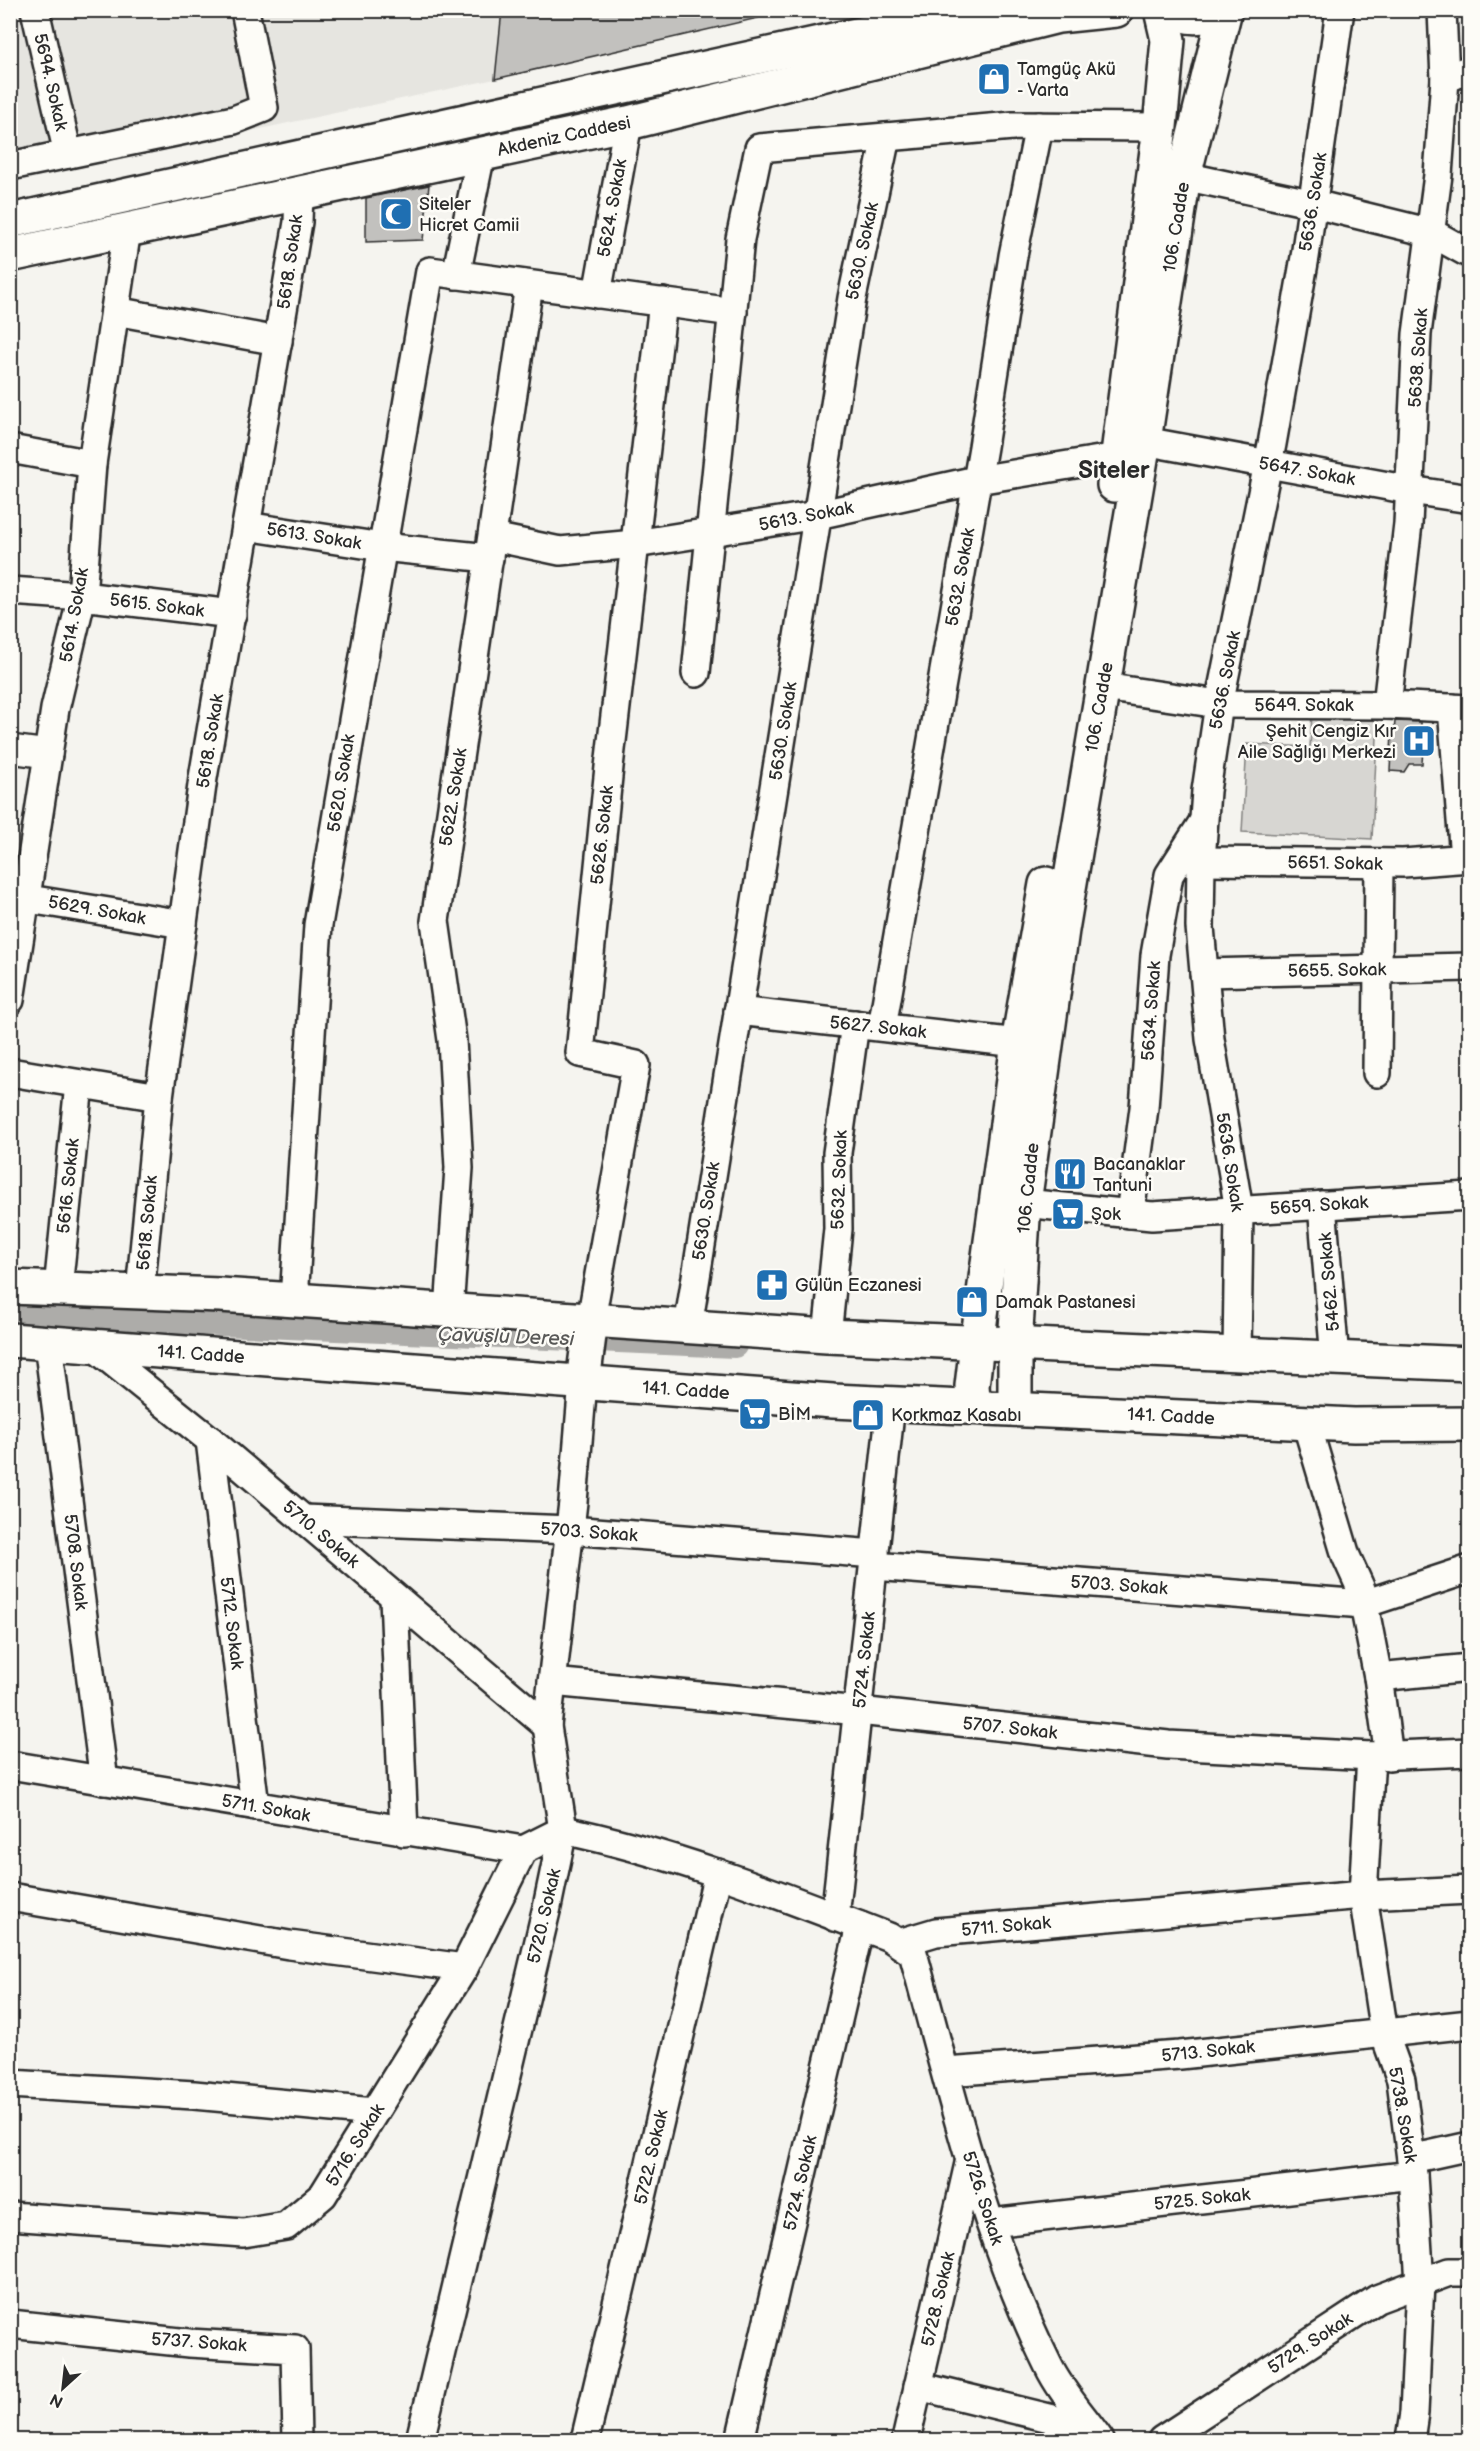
<svg xmlns="http://www.w3.org/2000/svg" width="1480" height="2451" font-family="'Balsamiq Sans',sans-serif">
  <rect width="100%" height="100%" fill="#f5f4ef"/>
  <filter id="ink" filterUnits="userSpaceOnUse"><feTurbulence type="fractalNoise" baseFrequency=".0167" numOctaves="2"/><feDisplacementMap in="SourceGraphic" scale="12" xChannelSelector="R" yChannelSelector="G"/><feConvolveMatrix kernelMatrix="1 2 1 2 8 2 1 2 1" color-interpolation-filters="sRGB"/></filter>
  <g filter="url(#ink)">
    <!-- built -->
    <polygon fill="#e6e5e0" points="10,11 502,11 495,79 11,182"/>
    <!-- green -->
    <polygon fill="#d7d6d2" stroke="#81807e" stroke-width="1.5" points="1312,714 1378,717 1372,839 1242,832 1247,744 1310,747"/>
    <g fill="none" stroke-linecap="round" stroke-linejoin="round">
      <!-- canal -->
      <polyline stroke="#adaca9" stroke-width="24" points="10,1315 735,1346"/>
    </g>
    <!-- building -->
    <g fill="#c2c1be" stroke="#2b2b2b" stroke-width="1.5">
      <polygon points="502,10 757,10 758,18 495,79"/>
      <polygon points="429,185 423,240 366,242 366,198"/>
      <polygon points="1395,721 1421,722 1421,731 1424,731 1422,764 1409,764 1404,772 1390,771 1392,733 1394,733"/>
    </g>
    <g fill="none" stroke-linecap="round" stroke-linejoin="round">
      <defs>
        <g id="street">
          <polyline points="35,10 68,154"/>
          <polyline points="1445,79 1470,69"/>
          <polyline points="10,166 234,120 264,108 245,10"/>
          <polyline points="1184,176 1314,204 1432,233 1470,254"/>
          <polyline points="456,275 481,154"/>
          <polyline points="597,294 628,123"/>
          <polyline points="115,311 278,341"/>
          <polyline points="1144,441 1410,490 1470,499"/>
          <polyline points="10,449 92,464"/>
          <polyline points="246,526 382,547 489,558"/>
          <polyline points="493,537 560,551 635,544 817,515 977,480 1118,457"/>
          <polyline points="10,591 82,596 232,614"/>
          <polyline points="696,673 740,239 759,148 1013,126 1160,127"/>
          <polyline points="1103,687 1219,704 1387,705 1470,709"/>
          <polyline points="1387,705 1408,524 1417,334 1438,175 1445,79 1442,10"/>
          <polyline points="1452,708 1464,858"/>
          <polyline points="10,749 48,754"/>
          <polyline points="1201,861 1403,863 1470,858"/>
          <polyline points="10,896 183,924"/>
          <polyline points="1204,973 1470,967"/>
          <polyline points="10,1000 55,709 82,596 92,464 127,229"/>
          <polyline points="738,1011 1018,1043"/>
          <polyline points="882,1027 983,447 1013,256 1039,126"/>
          <polyline points="10,1072 159,1097"/>
          <polyline points="1377,1073 1379,863"/>
          <polyline points="1024,1203 1152,1216 1470,1196"/>
          <polyline points="1322,1205 1335,1359"/>
          <polyline points="1130,1214 1144,1108 1155,955 1169,875 1203,822"/>
          <polyline points="58,1289 79,1084"/>
          <polyline points="140,1292 159,1097 203,778 298,222 299,192"/>
          <polyline points="294,1300 318,925 430,271 733,312"/>
          <polyline points="449,1311 459,1168 452,1040 435,921 529,285"/>
          <polyline points="591,1320 636,1065 580,1053 609,767 663,302"/>
          <polyline points="688,1327 852,298 886,137"/>
          <polyline points="827,1336 838,1229 837,1153 855,1024"/>
          <polyline points="48,1343 104,1781"/>
          <polyline points="93,1346 210,1440 547,1726"/>
          <polyline points="1237,1355 1239,1210 1210,1039 1200,927 1201,861 1206,791 1219,704 1272,444 1305,257 1340,10"/>
          <polyline points="1306,1422 1346,1556 1361,1589 1378,1677 1389,1756"/>
          <polyline points="210,1440 255,1806"/>
          <polyline points="303,1519 570,1530 875,1554"/>
          <polyline points="874,1566 1364,1604 1470,1569"/>
          <polyline points="394,1597 404,1832"/>
          <polyline points="1378,1677 1470,1668"/>
          <polyline points="552,1682 859,1711 1168,1745 1371,1756 1470,1752"/>
          <polyline points="1371,1756 1363,1895 1384,2033 1401,2080 1413,2175 1420,2283 1414,2413 1410,2440"/>
          <polyline points="10,1765 523,1850"/>
          <path d="M 563,1830 C 675,1853 782,1896 889,1937 L 913,1953 C 951,2092 984,2236 1048,2365 C 1061,2392 1083,2416 1100,2440"/>
          <polyline points="10,1897 289,1945 464,1968"/>
          <polyline points="835,1917 891,1404"/>
          <polyline points="899,1943 936,1932 1363,1895 1470,1890"/>
          <polyline points="946,2072 1180,2055 1470,2024"/>
          <polyline points="10,2084 194,2095 374,2112"/>
          <polyline points="1411,2159 1470,2146"/>
          <polyline points="10,2216 243,2233 286,2226 323,2195 464,1968 523,1850 563,1830"/>
          <polyline points="991,2223 1413,2175"/>
          <polyline points="10,2324 189,2343 295,2349 297,2440"/>
          <polyline points="918,2386 1070,2423"/>
          <polyline points="420,2440 547,1907 563,1830 547,1726 573,1502 583,1382"/>
          <polyline points="585,2440 718,1873"/>
          <polyline points="740,2440 860,1926"/>
          <polyline points="906,2440 970,2159"/>
          <polyline points="1162,2440 1377,2299 1449,2272 1470,2272"/>
        </g>
        <g id="secondary">
          <path d="M 1172,10 C 1187,19 1203,19 1218,10"/>
          <polyline points="10,221 970,10"/>
          <polyline points="10,255 628,123 1058,16 1116,10"/>
          <polyline points="1114,485 1160,127 1168,40 1161,10"/>
          <polyline points="10,1287 220,1295 827,1336 1470,1364"/>
          <polyline points="10,1340 833,1401 1354,1425 1470,1424"/>
          <polyline points="583,1382 591,1320"/>
          <polyline points="974,1407 972,1386 977,1344 1018,1043 1046,884"/>
          <polyline points="1015,1409 1015,1345 1024,1203 1062,930 1144,441 1184,176 1225,10"/>
        </g>
      </defs>
      <!-- street casing -->
      <use href="#street" stroke="#2b2b2b" stroke-width="32"/>
      <!-- secondary casing -->
      <use href="#secondary" stroke="#2b2b2b" stroke-width="38"/>
      <!-- street -->
      <use href="#street" stroke="#fdfcf7" stroke-width="27"/>
      <!-- secondary -->
      <use href="#secondary" stroke="#fdfcf7" stroke-width="33"/>
    </g>
  </g>
  <!-- icons -->
  <defs>
    <symbol id="shop-square" viewBox="-11 -11 22 22"><rect x="-9" y="-9" width="18" height="18" rx="4" fill="#1f6fb2" stroke="#fdfcf7"/><path d="M-5-2.5h2.3a2.7 3.5 0 0 1 5.4 0H5L5.5 6h-11ZM-1.5-2.5h3a1.5 2.3 0 0 0-3 0Z" fill="#fff"/></symbol>
    <symbol id="mosque-square" viewBox="-11 -11 22 22"><rect x="-9" y="-9" width="18" height="18" rx="4" fill="#1f6fb2" stroke="#fdfcf7"/><path d="M3.5-4.9A6 6 0 1 0 3.5 4.9A5 5 0 1 1 3.5-4.9Z" fill="#fff"/></symbol>
    <symbol id="hospital-square" viewBox="-11 -11 22 22"><rect x="-9" y="-9" width="18" height="18" rx="4" fill="#1f6fb2" stroke="#fdfcf7"/><path d="M-5-5h3v3.5h4V-5h3V5h-3V1.5h-4V5h-3Z" fill="#fff"/></symbol>
    <symbol id="restaurant-square" viewBox="-11 -11 22 22"><rect x="-9" y="-9" width="18" height="18" rx="4" fill="#1f6fb2" stroke="#fdfcf7"/><path d="M-5-6h1v4h1v-4h1v4h1v-4h1v5L-1.5 .5V6h-2V.5L-5-1ZM5-6V6H3V1.5H1.5Q1.5-4 5-6Z" fill="#fff"/></symbol>
    <symbol id="supermarket-square" viewBox="-11 -11 22 22"><rect x="-9" y="-9" width="18" height="18" rx="4" fill="#1f6fb2" stroke="#fdfcf7"/><path d="M-6-5.5h2.5l.6 2H6L4.5 2H-2.5L-4.4-4H-6ZM-1.5 3.2a1.3 1.3 0 1 0 .1 0ZM3 3.2a1.3 1.3 0 1 0 .1 0Z" fill="#fff"/></symbol>
    <symbol id="pharmacy-square" viewBox="-11 -11 22 22"><rect x="-9" y="-9" width="18" height="18" rx="4" fill="#1f6fb2" stroke="#fdfcf7"/><path d="M-2-6h4v4h4v4h-4v4h-4v-4h-4v-4h4Z" fill="#fff"/></symbol>
  </defs>
  <g fill-rule="evenodd">
    <use href="#shop-square" x="975" y="60" width="38" height="38"/>
    <use href="#mosque-square" x="377" y="195" width="38" height="38"/>
    <use href="#hospital-square" x="1400" y="722" width="38" height="38"/>
    <use href="#restaurant-square" x="1051" y="1155" width="38" height="38"/>
    <use href="#supermarket-square" x="1049" y="1195" width="38" height="38"/>
    <use href="#pharmacy-square" x="753" y="1266" width="38" height="38"/>
    <use href="#shop-square" x="953" y="1283" width="38" height="38"/>
    <use href="#supermarket-square" x="736" y="1395" width="38" height="38"/>
    <use href="#shop-square" x="849" y="1396" width="38" height="38"/>
  </g>
  <g text-anchor="middle" stroke-width="5" stroke-linejoin="round" paint-order="stroke">
    <!-- poi labels -->
    <g font-size="18" fill="#2b2b2b" stroke="#fdfcf7" text-anchor="start">
      <text x="1017" y="75">Tamgüç Akü<tspan x="1017" dy="21">- Varta</tspan></text>
      <text x="419" y="210">Siteler<tspan x="419" dy="21">Hicret Camii</tspan></text>
      <text x="1396" y="737" text-anchor="end">Şehit Cengiz Kır<tspan x="1396" dy="21">Aile Sağlığı Merkezi</tspan></text>
      <text x="1093" y="1170">Bacanaklar<tspan x="1093" dy="21">Tantuni</tspan></text>
      <text x="1091" y="1220">Şok</text>
      <text x="795" y="1291">Gülün Eczanesi</text>
      <text x="995" y="1308">Damak Pastanesi</text>
      <text x="778" y="1420">BİM</text>
      <text x="891" y="1421">Korkmaz Kasabı</text>
    </g>
    <!-- street labels -->
    <g font-size="18" fill="#2b2b2b" stroke="#fdfcf7">
      <text transform="translate(51 82) rotate(77)" y="6">5694. Sokak</text>
      <text transform="translate(564 136) rotate(-12)" y="6">Akdeniz Caddesi</text>
      <text transform="translate(1313 202) rotate(-81)" y="6">5636. Sokak</text>
      <text transform="translate(612 208) rotate(-80)" y="6">5624. Sokak</text>
      <text transform="translate(1176 227) rotate(-81)" y="6">106. Cadde</text>
      <text transform="translate(862 251) rotate(-78)" y="6">5630. Sokak</text>
      <text transform="translate(290 262) rotate(-82)" y="6">5618. Sokak</text>
      <text transform="translate(1418 358) rotate(-86)" y="6">5638. Sokak</text>
      <text transform="translate(1307 471) rotate(10)" y="6">5647. Sokak</text>
      <text transform="translate(806 516) rotate(-11)" y="6">5613. Sokak</text>
      <text transform="translate(314 536) rotate(9)" y="6">5613. Sokak</text>
      <text transform="translate(960 577) rotate(-80)" y="6">5632. Sokak</text>
      <text transform="translate(157 605) rotate(7)" y="6">5615. Sokak</text>
      <text transform="translate(74 615) rotate(-80)" y="6">5614. Sokak</text>
      <text transform="translate(1225 680) rotate(-79)" y="6">5636. Sokak</text>
      <text x="1304" y="711">5649. Sokak</text>
      <text transform="translate(1099 707) rotate(-80)" y="6">106. Cadde</text>
      <text transform="translate(783 731) rotate(-81)" y="6">5630. Sokak</text>
      <text transform="translate(210 741) rotate(-81)" y="6">5618. Sokak</text>
      <text transform="translate(341 783) rotate(-81)" y="6">5620. Sokak</text>
      <text transform="translate(453 797) rotate(-81)" y="6">5622. Sokak</text>
      <text transform="translate(602 835) rotate(-84)" y="6">5626. Sokak</text>
      <text transform="translate(1335 863) rotate(1)" y="6">5651. Sokak</text>
      <text transform="translate(97 910) rotate(10)" y="6">5629. Sokak</text>
      <text transform="translate(1337 970) rotate(-1)" y="6">5655. Sokak</text>
      <text transform="translate(1151 1011) rotate(-86)" y="6">5634. Sokak</text>
      <text transform="translate(878 1027) rotate(6)" y="6">5627. Sokak</text>
      <text transform="translate(1230 1162) rotate(81)" y="6">5636. Sokak</text>
      <text transform="translate(839 1180) rotate(-88)" y="6">5632. Sokak</text>
      <text transform="translate(68 1186) rotate(-84)" y="6">5616. Sokak</text>
      <text transform="translate(1028 1188) rotate(-84)" y="6">106. Cadde</text>
      <text transform="translate(1319 1205) rotate(-4)" y="6">5659. Sokak</text>
      <text transform="translate(706 1211) rotate(-81)" y="6">5630. Sokak</text>
      <text transform="translate(147 1223) rotate(-85)" y="6">5618. Sokak</text>
      <text transform="translate(1329 1282) rotate(-95)" y="6">5462. Sokak</text>
      <text transform="translate(201 1354) rotate(4)" y="6">141. Cadde</text>
      <text transform="translate(686 1390) rotate(4)" y="6">141. Cadde</text>
      <text transform="translate(1171 1416) rotate(3)" y="6">141. Cadde</text>
      <text transform="translate(589 1532) rotate(4)" y="6">5703. Sokak</text>
      <text transform="translate(321 1534) rotate(40)" y="6">5710. Sokak</text>
      <text transform="translate(76 1562) rotate(83)" y="6">5708. Sokak</text>
      <text transform="translate(1119 1585) rotate(4)" y="6">5703. Sokak</text>
      <text transform="translate(232 1623) rotate(83)" y="6">5712. Sokak</text>
      <text transform="translate(864 1660) rotate(-84)" y="6">5724. Sokak</text>
      <text transform="translate(1010 1728) rotate(6)" y="6">5707. Sokak</text>
      <text transform="translate(266 1808) rotate(10)" y="6">5711. Sokak</text>
      <text transform="translate(544 1916) rotate(-77)" y="6">5720. Sokak</text>
      <text transform="translate(1006 1926) rotate(-5)" y="6">5711. Sokak</text>
      <text transform="translate(1208 2051) rotate(-6)" y="6">5713. Sokak</text>
      <text transform="translate(1403 2115) rotate(80)" y="6">5738. Sokak</text>
      <text transform="translate(355 2145) rotate(-58)" y="6">5716. Sokak</text>
      <text transform="translate(651 2157) rotate(-77)" y="6">5722. Sokak</text>
      <text transform="translate(800 2183) rotate(-77)" y="6">5724. Sokak</text>
      <text transform="translate(983 2198) rotate(72)" y="6">5726. Sokak</text>
      <text transform="translate(1202 2199) rotate(-6)" y="6">5725. Sokak</text>
      <text transform="translate(938 2299) rotate(-77)" y="6">5728. Sokak</text>
      <text transform="translate(199 2342) rotate(4)" y="6">5737. Sokak</text>
      <text transform="translate(1310 2343) rotate(-33)" y="6">5729. Sokak</text>
    </g>
    <!-- water labels -->
    <g font-size="20" font-style="italic" fill="#585857" stroke="#fdfcf7">
      <text transform="translate(506 1336) rotate(2)" y="7">Çavuşlu Deresi</text>
    </g>
    <!-- district labels -->
    <g font-size="24" font-weight="bold" fill="#2b2b2b" stroke="#fdfcf7">
      <text x="1114" y="478">Siteler</text>
    </g>
  </g>
  <!-- margin -->
  <rect width="1480" height="2451" fill="none" stroke="#fdfcf7" stroke-width="36"/>
  <rect x="18" y="18" width="1444" height="2415" fill="none" stroke="#2b2b2b" stroke-width="2" filter="url(#ink)"/>
  <!-- north arrow -->
  <g transform="translate(63 2388) rotate(207)" stroke="#fdfcf7" stroke-width="4.5" paint-order="stroke">
  <path d="M0-4.5L10 22L0 15L-10 22Z" fill="#2b2b2b"/>
  <text y="-9" font-size="16" font-weight="bold" text-anchor="middle" fill="#2b2b2b">N</text>
  </g>
</svg>
